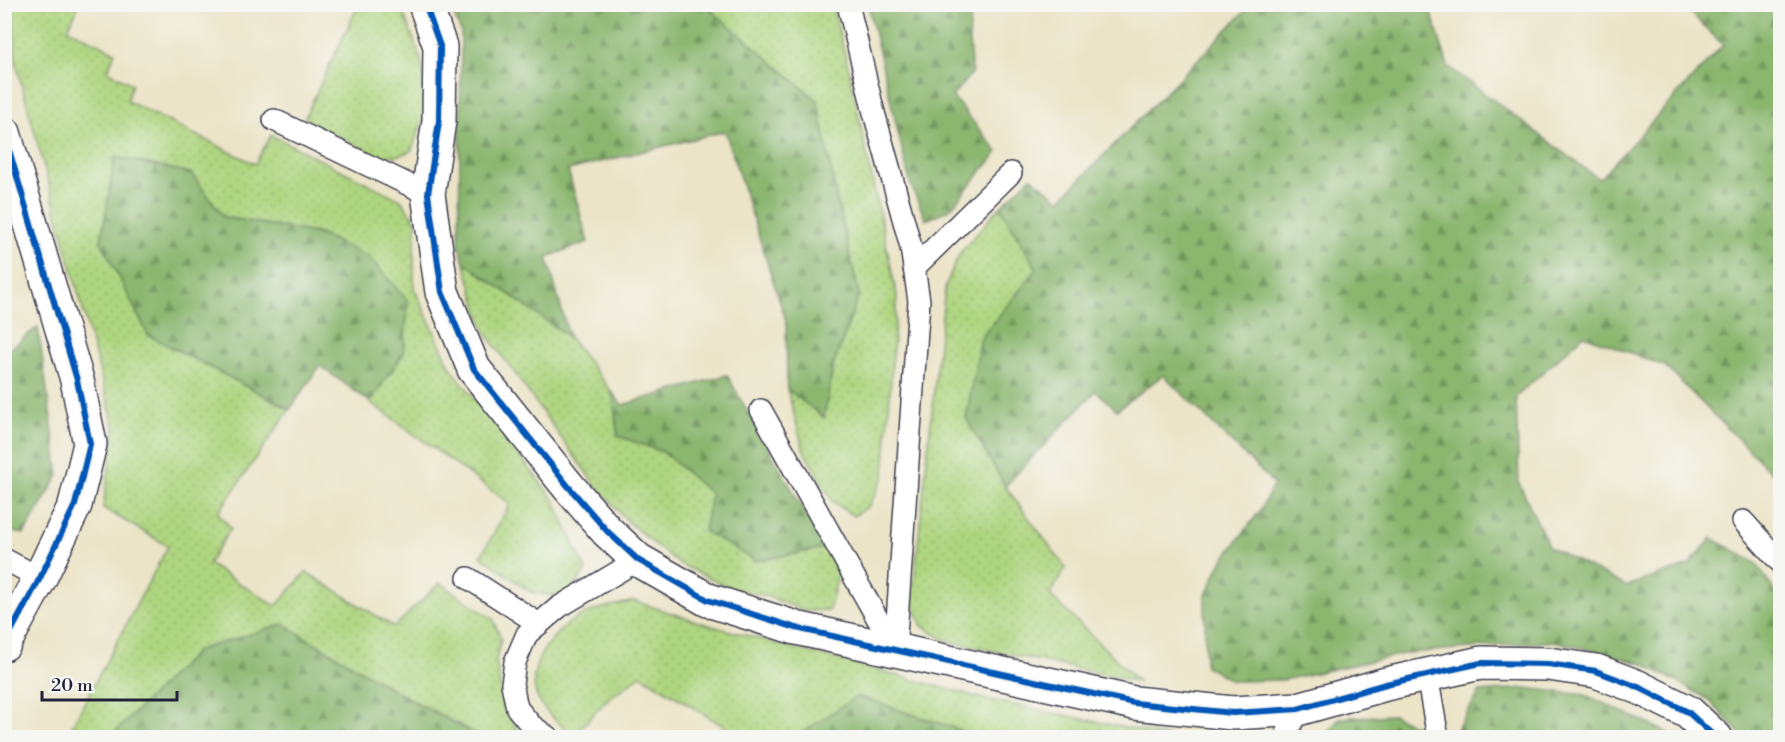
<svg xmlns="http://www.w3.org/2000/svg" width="1785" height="742" font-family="'Libre Bodoni',serif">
  <defs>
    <pattern id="grass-dots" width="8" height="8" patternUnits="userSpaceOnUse" patternTransform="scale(1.5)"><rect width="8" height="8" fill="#aed57f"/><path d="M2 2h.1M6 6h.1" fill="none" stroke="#95b76f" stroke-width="1.8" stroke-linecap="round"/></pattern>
    <pattern id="forest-firs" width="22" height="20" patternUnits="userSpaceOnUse" patternTransform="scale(1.5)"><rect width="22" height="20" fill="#8ab66e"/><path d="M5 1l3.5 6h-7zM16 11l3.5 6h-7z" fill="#70945c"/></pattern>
  </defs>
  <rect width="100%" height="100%" fill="#f6f6f2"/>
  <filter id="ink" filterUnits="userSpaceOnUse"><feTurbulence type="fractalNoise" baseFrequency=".0167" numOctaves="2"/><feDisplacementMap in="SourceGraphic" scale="12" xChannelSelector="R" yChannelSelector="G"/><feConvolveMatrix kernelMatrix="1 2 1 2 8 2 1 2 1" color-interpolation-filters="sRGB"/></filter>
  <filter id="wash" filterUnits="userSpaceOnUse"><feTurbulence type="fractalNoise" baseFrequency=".008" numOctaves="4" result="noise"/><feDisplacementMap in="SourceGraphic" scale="24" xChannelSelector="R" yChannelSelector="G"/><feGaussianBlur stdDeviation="1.35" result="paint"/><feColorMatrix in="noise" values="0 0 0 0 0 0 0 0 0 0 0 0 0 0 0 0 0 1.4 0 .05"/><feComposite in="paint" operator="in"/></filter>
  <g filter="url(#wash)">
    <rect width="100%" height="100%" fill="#ebe4c7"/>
    <!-- grass -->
    <g fill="url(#grass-dots)" stroke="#687c5d" stroke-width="1.5">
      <polygon points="13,5 79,5 68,29 115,52 108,71 132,84 127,101 255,164 271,135 401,200 417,222 414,252 414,288 451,368 554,500 586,570 572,590 557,596 532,593 481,556 510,504 370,402 404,353 320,234 224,217 191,174 115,157 101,241 148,335 290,409 218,513 231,528 208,564 276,606 306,572 394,627 440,583 493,619 501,638 496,660 504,711 524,737 481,737 401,694 198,650 110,737 66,737 168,546 103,508 115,428 16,64"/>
      <path d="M 355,5 L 400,5 C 412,36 428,68 426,102 C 425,119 417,136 411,151 L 397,156 L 377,156 L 304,119 L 358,6 Z"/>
      <polygon points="705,5 832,5 848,66 897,295 884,477 869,506 854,516 833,502 804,451 787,389 824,417 833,367 859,294 838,205"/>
      <polygon points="1000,207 1037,269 981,338 966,418 1005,486 1066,568 1050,595 1139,682 947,641 922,626 912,601 945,287 959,254"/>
      <polygon points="464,262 569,337 612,392 618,436 663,452 712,494 756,561 825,548 839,571 829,610 805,611 766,596 730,588 678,563 629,523 593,482 485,332"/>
      <path d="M 634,601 L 712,626 L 985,699 L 1172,737 L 970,737 L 957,729 L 857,697 L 796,737 L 741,737 L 641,675 L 607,700 L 573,736 C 564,727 551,718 543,707 C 518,674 550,632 580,616 C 594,608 618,605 634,601 Z"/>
    </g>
    <!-- forest -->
    <g fill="url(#forest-firs)" stroke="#566c54" stroke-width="1.5">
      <polygon points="450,5 705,5 818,101 838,205 859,294 833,367 824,418 787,389 786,321 725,131 568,170 588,242 547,257 569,337 464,262 459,245 461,32"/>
      <polygon points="868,5 975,5 971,9 969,42 972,73 952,96 998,152 950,209 926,220 910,183"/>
      <polygon points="1245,5 1429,5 1448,66 1599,179 1723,45 1683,5 1780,5 1780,481 1665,366 1584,335 1516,397 1519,483 1549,547 1626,586 1689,565 1712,538 1756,563 1780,599 1780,737 1743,737 1708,699 1644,664 1555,641 1408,653 1283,680 1233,681 1205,666 1205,597 1222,561 1259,512 1274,484 1163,375 1117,410 1096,391 1005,486 966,418 981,338 1037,269 1000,207 1031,177 1060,200 1248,8"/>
      <polygon points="115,157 191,173 224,217 320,234 369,257 408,301 404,352 370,402 320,366 290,409 148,335 101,241"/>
      <polygon points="38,327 59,475 24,534 5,531 5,353"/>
      <polygon points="727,375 825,548 756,561 704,531 711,494 663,452 618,436 612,392 622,405"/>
      <polygon points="283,624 401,694 481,737 110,737 198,650"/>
      <polygon points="1525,688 1585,695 1671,734 1675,737 1458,737 1456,730 1480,692"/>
      <polygon points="857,696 957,729 970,737 796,737"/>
      <polygon points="1393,715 1420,728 1422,737 1323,737 1340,718"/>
    </g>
  </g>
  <g filter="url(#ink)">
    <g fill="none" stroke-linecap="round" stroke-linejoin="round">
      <defs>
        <g id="lane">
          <polyline points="848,4 873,109 911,247 919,301 895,650"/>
          <polyline points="274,120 428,194"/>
          <polyline points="914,268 1011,173"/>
          <polyline points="761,410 895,650"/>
          <polyline points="1743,521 1780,562"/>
          <polyline points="4,559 40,578"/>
          <polyline points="468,578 539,624"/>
          <polyline points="1427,675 1438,738"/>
          <polyline points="549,738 531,725 517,708 512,684 515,662 527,634 559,607 638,560"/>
          <polyline points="1285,738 1298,709"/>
        </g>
        <g id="street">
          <polyline points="425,4 440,46 439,121 428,194 442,292 474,369 568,486 607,531 638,560 708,600 796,628 1134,703 1233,713 1298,709 1386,684 1481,663 1548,664 1596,671 1638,687 1688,712 1716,738"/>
          <polyline points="4,133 77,380 90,444 75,505 40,578 4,644"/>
        </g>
      </defs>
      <!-- lane casing -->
      <use href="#lane" stroke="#403f50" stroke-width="24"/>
      <!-- street casing -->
      <use href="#street" stroke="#403f50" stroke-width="36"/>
      <!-- lane -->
      <use href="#lane" stroke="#fff" stroke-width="21"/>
      <!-- street -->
      <use href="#street" stroke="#fff" stroke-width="33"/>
      <defs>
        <g id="cycleway">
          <polyline points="425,4 440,46 439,121 428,194 442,292 474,369 568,486 607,531 638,560 708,600 796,628 1134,703 1233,713 1298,709 1386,684 1481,663 1548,664 1596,671 1638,687 1688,712 1716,738"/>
          <polyline points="4,133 77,380 90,444 75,505 40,578 4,644"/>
        </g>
      </defs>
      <!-- cycleway casing -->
      <use href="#cycleway" stroke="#f6f6f2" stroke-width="10"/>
      <!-- cycleway -->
      <use href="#cycleway" stroke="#0057b8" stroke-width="6"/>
    </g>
  </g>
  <!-- margin -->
  <rect width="1785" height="742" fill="none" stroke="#f6f6f2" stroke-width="24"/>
  <!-- scale -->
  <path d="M42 691v9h135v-9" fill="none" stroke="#22223b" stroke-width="3"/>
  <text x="51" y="691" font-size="18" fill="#22223b" stroke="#f6f6f2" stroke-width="4.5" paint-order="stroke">20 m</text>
</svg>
